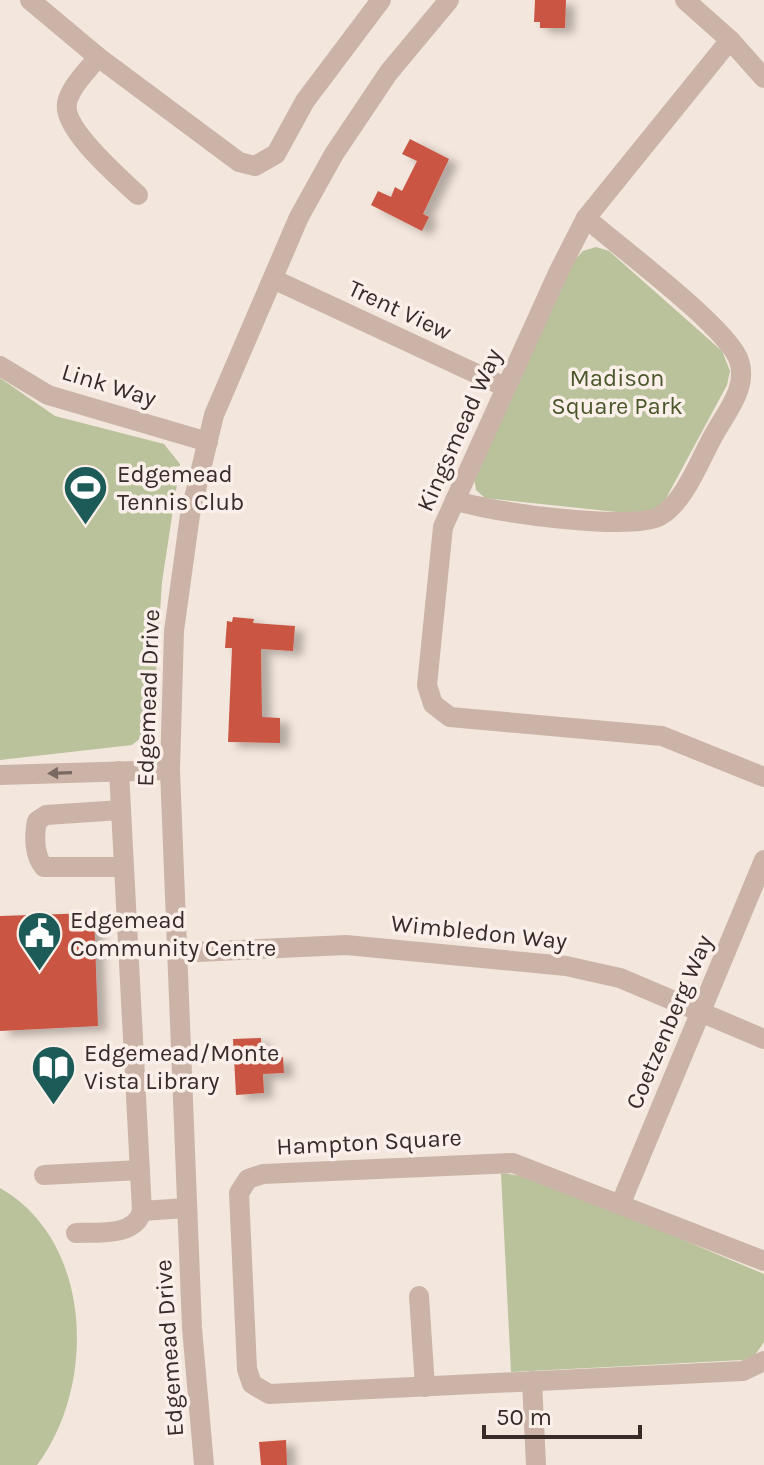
<svg xmlns="http://www.w3.org/2000/svg" width="764" height="1465" font-family="Karla,sans-serif">
  <defs>
    <filter id="shadow"><feDropShadow dx="9" dy="5" stdDeviation="4" flood-color="#0004"/></filter>
  </defs>
  <rect width="100%" height="100%" fill="#f3e6dc"/>
  <!-- green -->
  <g fill="#b9c29b">
    <polygon points="596,247 609,251 722,351 730,371 727,385 663,504 645,515 485,498 476,490 474,477 574,261 583,251"/>
    <polygon points="0,378 55,416 164,444 180,464 162,582 153,718 148,732 132,745 0,760"/>
    <polygon points="501,1173 536,1178 764,1274 764,1342 755,1355 743,1360 511,1372"/>
    <path d="M 0,1188 C 93,1241 97,1385 37,1465 L 0,1465 Z"/>
  </g>
  <!-- building -->
  <g fill="#c95543" filter="url(#shadow)">
    <polygon points="535,0 566,0 565,28 540,28 540,22 534,22"/>
    <polygon points="410,139 449,159 423,214 429,217 422,231 371,205 378,191 391,197 395,187 402,191 417,161 402,154"/>
    <polygon points="233,617 254,619 253,623 295,626 293,651 261,649 262,717 280,718 280,743 228,742 232,648 225,648 227,621 232,622"/>
    <polygon points="94,913 98,1026 0,1031 0,916"/>
    <polygon points="261,1038 262,1058 283,1057 284,1073 263,1074 264,1093 236,1095 233,1039"/>
    <polygon points="286,1440 287,1465 261,1465 259,1442"/>
  </g>
  <g fill="none" stroke-linecap="round" stroke-linejoin="round">
    <!-- minor -->
    <g stroke="#cbb4a7" stroke-width="20">
      <polyline points="30,0 98,57 239,162 255,166 276,154 305,101 381,0"/>
      <polyline points="685,0 730,40 764,78"/>
      <polyline points="730,40 586,218 559,271 443,527 427,685 433,704 450,717 662,736 764,777"/>
      <path d="M 98,57 C 88,70 70,87 67,103 C 62,129 120,178 138,195"/>
      <polyline points="273,279 505,387"/>
      <polyline points="0,366 48,395 208,442"/>
      <path d="M 455,500 C 486,512 633,532 660,516 C 686,501 701,456 716,431 C 729,409 749,384 738,358 C 722,323 619,247 586,218"/>
      <polyline points="119,771 142,1211 186,1208"/>
      <polyline points="0,775 170,770"/>
      <path d="M 121,810 L 46,815 L 37,821 C 34,836 34,856 44,867 L 124,867"/>
      <polyline points="176,953 346,945 566,966 620,978 764,1039"/>
      <polyline points="44,1175 140,1170"/>
      <polyline points="621,1203 764,860"/>
      <path d="M 76,1233 C 98,1232 135,1237 142,1211"/>
      <polyline points="764,1261 513,1163 263,1174 248,1179 239,1193 247,1369 252,1384 269,1394 743,1371 764,1361"/>
      <polyline points="419,1296 425,1387"/>
      <polyline points="532,1381 536,1465"/>
      <polyline points="204,1465 192,1328 170,770 174,631 190,515 214,415 299,217 334,154 389,72 449,0"/>
    </g>
  </g>
  <!-- one-way arrows -->
  <defs><path id="oneway-solid" d="M-6-.8H1V-3.2L6.5 0L1 3.2V.8H-6Z" transform="scale(2)"/></defs>
  <use fill="#7a6961" href="#oneway-solid" transform="translate(60 773) rotate(178)"/>
  <!-- icons -->
  <defs>
    <symbol id="stadium-pin" viewBox="-11 -11 22 30"><path d="M0 17L-7.5 6A9.5 9.5 0 1 1 7.5 6Z" fill="#1c5b58" stroke="#faf0e9"/><path d="M0-5a6.5 5 0 1 0 0 10a6.5 5 0 1 0 0-10ZM-3.5-1.8h7v3.6h-7Z" fill="#fff"/></symbol>
    <symbol id="civic-pin" viewBox="-11 -11 22 30"><path d="M0 17L-7.5 6A9.5 9.5 0 1 1 7.5 6Z" fill="#1c5b58" stroke="#faf0e9"/><path d="M-.6-6.5H3V-4.5H.6V-3L4-1V1h2V6H-6V1h2V-1L-.6-3ZM-1.2 2.5V6h2.4V2.5Z" fill="#fff"/></symbol>
    <symbol id="library-pin" viewBox="-11 -11 22 30"><path d="M0 17L-7.5 6A9.5 9.5 0 1 1 7.5 6Z" fill="#1c5b58" stroke="#faf0e9"/><path d="M-6-4Q-3-5.5-.7-3.5V5Q-3 3-6 4ZM6-4Q3-5.5 .7-3.5V5Q3 3 6 4Z" fill="#fff"/></symbol>
  </defs>
  <g fill-rule="evenodd">
    <use href="#stadium-pin" x="60" y="462" width="51" height="69"/>
    <use href="#civic-pin" x="14" y="908" width="51" height="69"/>
    <use href="#library-pin" x="28" y="1042" width="51" height="69"/>
  </g>
  <g text-anchor="middle" stroke-width="7" stroke-linejoin="round" paint-order="stroke">
    <!-- street labels -->
    <g font-size="24" fill="#382b28" stroke="#faf0e9">
      <text transform="translate(400 310) rotate(25)" y="8">Trent View</text>
      <text transform="translate(109 385) rotate(17)" y="8">Link Way</text>
      <text transform="translate(459 430) rotate(-66)" y="8">Kingsmead Way</text>
      <text transform="translate(148 698) rotate(-88)" y="8">Edgemead Drive</text>
      <text transform="translate(479 932) rotate(6)" y="8">Wimbledon Way</text>
      <text transform="translate(669 1022) rotate(-67)" y="8">Coetzenberg Way</text>
      <text transform="translate(369 1142) rotate(-3)" y="8">Hampton Square</text>
      <text transform="translate(169 1348) rotate(-94)" y="8">Edgemead Drive</text>
    </g>
    <!-- park labels -->
    <g font-size="24" fill="#4b572b" stroke="#faf0e9">
      <text x="617" y="386">Madison<tspan x="617" dy="28">Square Park</tspan></text>
    </g>
    <!-- poi labels -->
    <g font-size="24" fill="#382b28" stroke="#faf0e9" text-anchor="start">
      <text x="117" y="482">Edgemead<tspan x="117" dy="28">Tennis Club</tspan></text>
      <text x="70" y="928">Edgemead<tspan x="70" dy="28">Community Centre</tspan></text>
      <text x="84" y="1061">Edgemead/Monte<tspan x="84" dy="28">Vista Library</tspan></text>
    </g>
  </g>
  <!-- scale -->
  <path d="M484 1425v12h156v-12" fill="none" stroke="#382b28" stroke-width="4"/>
  <text x="496" y="1425" font-size="24" fill="#382b28" stroke="#faf0e9" stroke-width="6" paint-order="stroke">50 m</text>
</svg>
